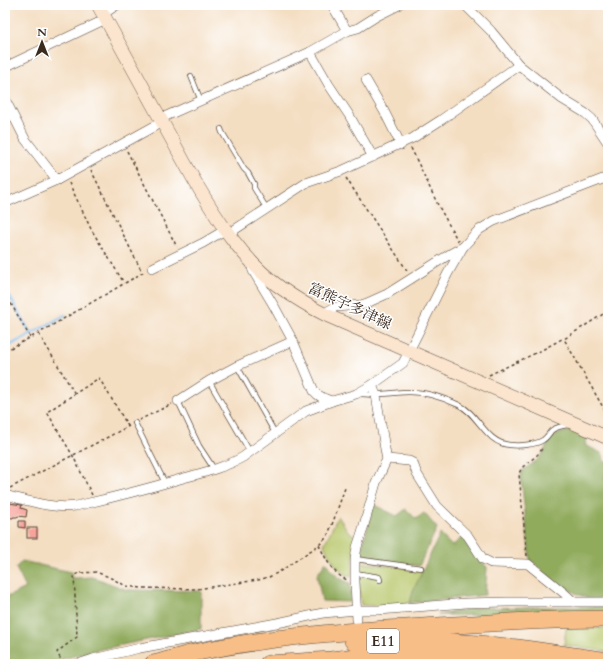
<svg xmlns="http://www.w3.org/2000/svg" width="613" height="669" font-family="Cardo,'Noto Serif JP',serif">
  <rect width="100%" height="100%" fill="#fff"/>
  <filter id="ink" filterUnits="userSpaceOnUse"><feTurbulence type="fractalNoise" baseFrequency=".025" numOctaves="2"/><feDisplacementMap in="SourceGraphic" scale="8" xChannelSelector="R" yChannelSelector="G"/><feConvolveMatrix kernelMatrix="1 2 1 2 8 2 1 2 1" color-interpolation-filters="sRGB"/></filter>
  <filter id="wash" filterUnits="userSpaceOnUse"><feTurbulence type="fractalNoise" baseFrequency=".012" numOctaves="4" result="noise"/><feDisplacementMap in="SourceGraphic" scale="16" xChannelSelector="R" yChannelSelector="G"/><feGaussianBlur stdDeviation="0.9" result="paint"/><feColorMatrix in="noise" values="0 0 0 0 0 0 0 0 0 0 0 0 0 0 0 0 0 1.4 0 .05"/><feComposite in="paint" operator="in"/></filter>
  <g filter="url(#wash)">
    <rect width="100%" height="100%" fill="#f4dec2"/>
    <!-- green -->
    <g fill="#b7c669" stroke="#797844">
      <path d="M 338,516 L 348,531 L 357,537 L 351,577 C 337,571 331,559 324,545 Z"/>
      <polygon points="359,562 423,570 413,591 410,603 380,606 361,605 358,574"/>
      <polygon points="566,628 608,628 608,652 564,645"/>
    </g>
    <!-- forest -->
    <g fill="#91ab5d" stroke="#666a3e">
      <path d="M 569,429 L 575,430 L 588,435 L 585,445 L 603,454 L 604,461 L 608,463 L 608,467 L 604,479 L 608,481 L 608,597 L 607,598 L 590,599 L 577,594 L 556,583 L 530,560 L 521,477 L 522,471 C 528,466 535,463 540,457 C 544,453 545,448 548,443 C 552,435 560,433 569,431 Z"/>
      <polygon points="374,505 397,516 406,509 416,519 424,513 437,528 419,566 359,558"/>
      <polygon points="440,534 452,546 464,536 481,561 487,567 485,595 410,603 413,591"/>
      <polygon points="22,561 71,572 72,578 78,578 91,577 101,580 127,590 201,591 201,629 97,650 63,659 50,664 10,664 5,656 5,598 26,588 16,568"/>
      <path d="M 326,562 C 333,573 337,578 350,583 L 351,602 L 322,601 L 317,575 Z"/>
      <polygon points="608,606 608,613 477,615 438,615 473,608"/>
    </g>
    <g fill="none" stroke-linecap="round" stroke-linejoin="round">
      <!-- stream -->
      <g stroke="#7abef0" stroke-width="2.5">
        <polyline points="5,288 31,334"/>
        <polyline points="5,348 31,334 65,315"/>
      </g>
    </g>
    <g id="blocks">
      <!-- building -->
      <g fill="#f7a29b">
        <polygon points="9,503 22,505 21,508 27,510 26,517 18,516 17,517 13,517 13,518 5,517 6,505 8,506"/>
        <polygon points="19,521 25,521 25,528 19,527"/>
        <rect x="27" y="528" width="10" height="10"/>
      </g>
    </g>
  </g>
  <g filter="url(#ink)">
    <use href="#blocks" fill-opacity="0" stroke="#574537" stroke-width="1"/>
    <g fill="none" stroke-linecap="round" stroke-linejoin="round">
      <defs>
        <g id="service">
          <polyline points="191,76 201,101"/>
          <polyline points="221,129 222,132 244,169 248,173 254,184 254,188 267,209"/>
          <polyline points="237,366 275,433"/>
          <polyline points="209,381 250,452"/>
          <path d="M 360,394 C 366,394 372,395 378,394 C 388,394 399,392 409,392 C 425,392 444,398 459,405 C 479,414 485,443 510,445 C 519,446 535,445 543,440 C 546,438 549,434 551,431 C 555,427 563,426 568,425"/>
          <polyline points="178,401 199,446 214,469"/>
          <polyline points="135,423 165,483"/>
          <polyline points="355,559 421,568"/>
          <polyline points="355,573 379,577 380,580"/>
        </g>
        <g id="minor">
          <polyline points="332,5 347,31"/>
          <polyline points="465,5 491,31 519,65 562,99 585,113 592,119 608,143"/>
          <polyline points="103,14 117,5"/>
          <polyline points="310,52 329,85 349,115 373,157"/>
          <polyline points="5,67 106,19"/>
          <polyline points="366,80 384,111 401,145"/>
          <polyline points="5,99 25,139 57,180"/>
          <polyline points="160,120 164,117 310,52 347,31 358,28 377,16 399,5"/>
          <polyline points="5,203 57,180 162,122"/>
          <polyline points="228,234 306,183 341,171 413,138 441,120 519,65"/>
          <path d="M 251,264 L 253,271 L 274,306 L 293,341 L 314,391 C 319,397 324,399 332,401"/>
          <polyline points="152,268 203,243 225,230"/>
          <polyline points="326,315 328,311 335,307 361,305 367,303 387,294 450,254 463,247"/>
          <polyline points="178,401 209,381 237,366 293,341"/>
          <polyline points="387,459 409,461 413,463 417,474 437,506 468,536 483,559 491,563 528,564 564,593 574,602"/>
          <path d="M 5,495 C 29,501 52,509 76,506 C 111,498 146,489 180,479 C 202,473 224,468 243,457 L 306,411 L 332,401 L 356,394 L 372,385 L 403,363 L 448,273 L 463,247 L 473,236 L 479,230 L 494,221 L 608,177"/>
          <polyline points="357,620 355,582 355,559 357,547 362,532 376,483 387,459 386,455 376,395 372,385"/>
          <polyline points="78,664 93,659 140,648 282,622 323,613 357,610 379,610 466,603 507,602 608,602"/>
        </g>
        <path id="secondary" d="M 98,5 L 193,178 C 216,218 243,261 281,288 C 295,298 310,307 326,315 L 608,438"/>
        <g id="motorway">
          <polyline points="353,641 435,641 479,644 518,648 608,661"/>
          <path d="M 153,664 C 169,660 186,654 203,651 C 276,636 349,631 423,627 C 485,623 546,619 608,619"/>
          <polyline points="268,664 331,660 380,654 442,655 479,658 540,664"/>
        </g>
      </defs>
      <!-- service casing -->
      <use href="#service" stroke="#574537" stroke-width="6"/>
      <!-- minor casing -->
      <use href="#minor" stroke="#574537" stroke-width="10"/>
      <!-- secondary casing -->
      <use href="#secondary" stroke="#574537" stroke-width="14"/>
      <!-- motorway casing -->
      <use href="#motorway" stroke="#574537" stroke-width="18"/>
      <!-- path -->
      <g stroke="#574537" stroke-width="1.5" stroke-dasharray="3 3" stroke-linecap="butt">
        <polyline points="411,148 438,205 458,241"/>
        <polyline points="127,151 177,247"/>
        <polyline points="91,170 142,272"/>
        <polyline points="346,178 408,272"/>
        <polyline points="69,183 91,229 124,283"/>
        <polyline points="5,293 30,337"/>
        <polyline points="608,311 564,339 608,416"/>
        <polyline points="605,314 608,319"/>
        <polyline points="39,334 75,394"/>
        <polyline points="5,351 39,333 144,272"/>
        <polyline points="489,375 540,351 562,339 564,339"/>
        <polyline points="139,420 172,404"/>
        <polyline points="10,488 129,426"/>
        <polyline points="92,495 73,456 47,412 99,378 128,426"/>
        <path d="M 319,545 C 326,559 332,573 347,580"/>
        <path d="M 527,556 L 519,474 C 523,461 538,460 543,446"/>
        <polyline points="63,664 57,652 77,637 74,575 81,573 96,572 109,577 126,586 141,588 197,589 258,580 269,577 279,572 319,545 327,537 333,522 345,488"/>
      </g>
      <!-- service -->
      <use href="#service" stroke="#fff" stroke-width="4.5"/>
      <!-- minor -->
      <use href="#minor" stroke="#fff" stroke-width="9"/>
      <!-- secondary -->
      <use href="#secondary" stroke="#fce5cf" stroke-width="13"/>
      <!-- motorway -->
      <use href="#motorway" stroke="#f7be88" stroke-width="17"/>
    </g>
  </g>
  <g text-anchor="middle" stroke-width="3" stroke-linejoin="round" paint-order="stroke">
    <!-- shield labels -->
    <rect fill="#fff" stroke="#766a62" stroke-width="1" x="367" y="629" width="32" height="24" rx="3"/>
    <g font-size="14" font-weight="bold" fill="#3b2a1e">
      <text x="383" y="646">E11</text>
    </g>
    <!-- street labels -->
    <g font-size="15" fill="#3b2a1e" stroke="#fff">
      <text transform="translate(350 306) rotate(25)" y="5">富熊宇多津線</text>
    </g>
  </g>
  <!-- margin -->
  <rect width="613" height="669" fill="none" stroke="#fff" stroke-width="20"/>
  <!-- north arrow -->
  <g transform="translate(42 42)" stroke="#ffffff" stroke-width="3" paint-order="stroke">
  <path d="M0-3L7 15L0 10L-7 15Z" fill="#3b2a1e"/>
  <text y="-6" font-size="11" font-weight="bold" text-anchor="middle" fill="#3b2a1e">N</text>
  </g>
</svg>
